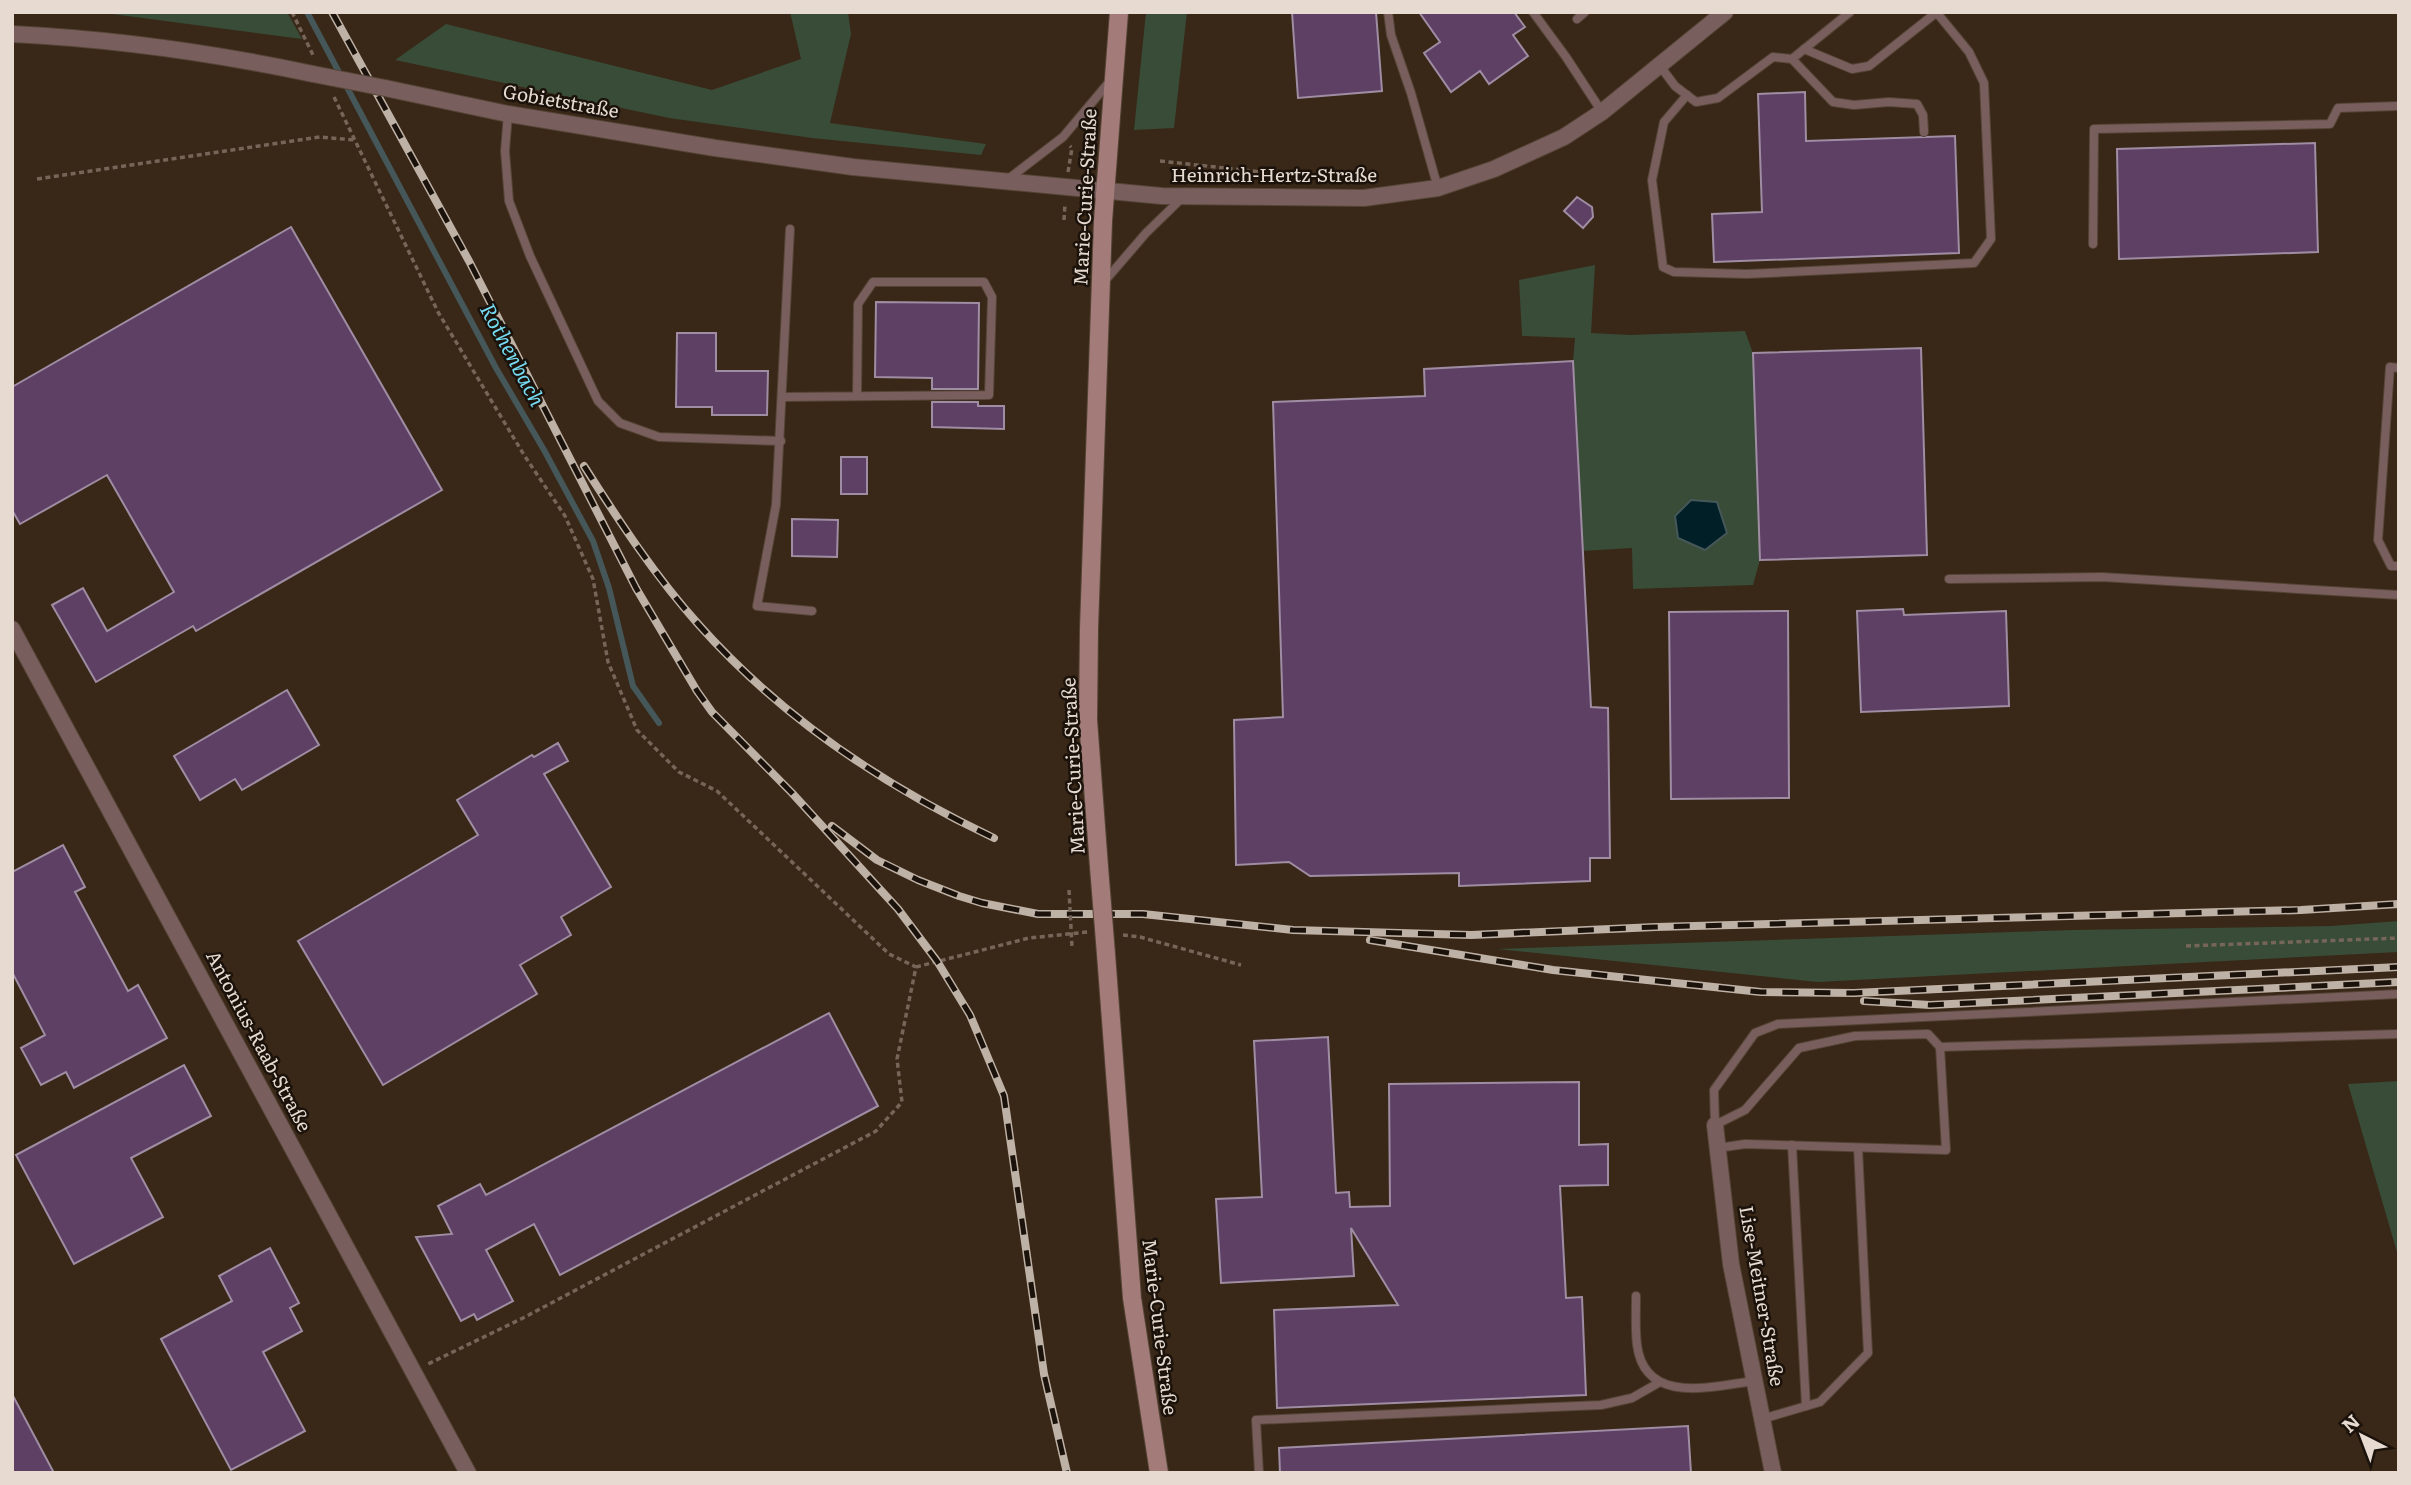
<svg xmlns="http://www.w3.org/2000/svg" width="2411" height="1485" font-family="Literata,serif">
  <rect width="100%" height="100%" fill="#392717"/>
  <!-- green -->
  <g fill="#384c37">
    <polygon points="97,12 287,12 302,39"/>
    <polygon points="790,12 848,12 851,34 830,123 986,144 981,155 812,138 669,118 395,60 446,24 712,90 801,59"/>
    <polygon points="1146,12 1187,12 1174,128 1134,130"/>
    <polygon points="1595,265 1591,333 1630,335 1745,331 1753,353 1760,560 1753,585 1633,589 1632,548 1582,551 1573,361 1575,338 1522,336 1519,280"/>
    <polygon points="2399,921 2399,952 1818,982 1497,949 2073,930 2331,926"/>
    <polygon points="2399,1081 2399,1259 2348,1084"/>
  </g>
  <!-- water -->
  <polygon fill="#001f26" stroke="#455759" stroke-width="2" points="1691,500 1717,502 1727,533 1705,550 1678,538 1675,516"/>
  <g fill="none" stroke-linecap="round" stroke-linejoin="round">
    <!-- stream -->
    <polyline stroke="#455759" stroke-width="6" points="307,12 496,368 544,450 593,541 609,588 633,686 659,723"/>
  </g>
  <!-- building -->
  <g fill="#5e4065" stroke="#9f8da3" stroke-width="2">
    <polygon points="1292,12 1376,12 1382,91 1298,98"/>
    <polygon points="1419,12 1514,12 1525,27 1513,35 1528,56 1489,84 1480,71 1451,92 1424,53 1440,42"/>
    <polygon points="1805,92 1806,141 1955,136 1959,253 1714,262 1712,214 1762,212 1758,94"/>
    <polygon points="2315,143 2318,252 2119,259 2117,149"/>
    <polygon points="1577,197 1592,207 1593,217 1583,228 1564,211"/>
    <polygon points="291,227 442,490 196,631 193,626 96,682 52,605 83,588 107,631 174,592 107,475 20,524 12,510 12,387"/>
    <polygon points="876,302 979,303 978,389 932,389 932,378 875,377"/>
    <polygon points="677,333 716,333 716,371 768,371 767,415 712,415 712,407 676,407"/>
    <polygon points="1921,348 1927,555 1760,560 1753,353"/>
    <polygon points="1573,361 1591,707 1608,708 1610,858 1590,858 1590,881 1459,886 1459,873 1310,876 1289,862 1236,865 1234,720 1283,717 1273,402 1425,396 1424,369"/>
    <polygon points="932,402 978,402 978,406 1004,406 1004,429 932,427"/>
    <rect x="841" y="457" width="26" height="37"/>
    <polygon points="792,519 838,520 837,557 792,556"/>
    <polygon points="1903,609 1904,615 2006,611 2009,706 1861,712 1857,611"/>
    <polygon points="1788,611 1789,798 1671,799 1669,612"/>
    <polygon points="287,690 319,745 242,790 235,779 200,800 174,756"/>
    <polygon points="558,743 568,761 544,774 611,887 561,917 571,935 520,965 537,994 383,1085 298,941 478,835 457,800 532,755 534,757"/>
    <polygon points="63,845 85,887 75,892 128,991 138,985 167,1038 74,1088 66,1072 41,1085 21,1048 45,1035 12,972 12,872"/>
    <polygon points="829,1013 878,1106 560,1275 534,1224 486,1250 513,1301 477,1320 474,1314 461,1321 416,1237 452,1234 438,1206 480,1184 486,1195"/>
    <polygon points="1328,1037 1336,1193 1349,1192 1350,1207 1390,1206 1389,1084 1579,1082 1579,1145 1608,1144 1608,1185 1560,1186 1566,1298 1582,1297 1586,1395 1277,1408 1274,1310 1398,1305 1351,1228 1354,1276 1221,1283 1216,1199 1262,1197 1254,1041"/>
    <polygon points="184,1065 211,1116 131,1158 163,1217 74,1264 16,1155"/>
    <polygon points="270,1248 299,1303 290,1308 302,1331 263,1352 305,1431 231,1470 161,1339 232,1301 219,1276"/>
    <polygon points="12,1394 54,1473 12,1473"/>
    <polygon points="1688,1426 1691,1473 1280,1473 1279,1448"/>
  </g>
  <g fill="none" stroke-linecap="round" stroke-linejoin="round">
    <defs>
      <g id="lane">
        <polyline points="1388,12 1391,35 1411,93 1438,188"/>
        <polyline points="1533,12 1566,57 1602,112"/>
        <polyline points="1577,19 1585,12"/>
        <polyline points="1804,49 1852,69 1869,66 1937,12"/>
        <polyline points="1792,59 1850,12"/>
        <polyline points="1660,66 1675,86 1696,102 1718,98 1773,57 1792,59 1833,102 1854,105 1889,102 1917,104 1923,115 1924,132"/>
        <polyline points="1687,95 1664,122 1652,180 1663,267 1674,272 1747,274 1974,263 1991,239 1984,83 1969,52 1937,13"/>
        <polyline points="508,114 505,151 509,201 530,256 598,401 620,423 659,437 781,441"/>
        <polyline points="1007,180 1063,137 1110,81"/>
        <polyline points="790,229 776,505 757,606 812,611"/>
        <polyline points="2093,244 2094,129 2330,124 2338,108 2399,106"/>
        <polyline points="1103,283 1146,233 1182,198"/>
        <polyline points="2399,368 2390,367 2378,540 2391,566 2399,566"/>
        <polyline points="783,397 989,395 992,297 984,282 873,282 858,304 857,396"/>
        <polyline points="1949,579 2102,577 2399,595"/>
        <polyline points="1940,1047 2399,1034"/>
        <polyline points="1792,1145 1806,1406"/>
        <polyline points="1718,1148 1745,1144 1946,1150 1940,1047 1928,1034 1855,1036 1799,1048 1745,1110 1715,1125 1714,1090 1755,1033 1778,1024 2399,994"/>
        <path d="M 1636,1296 C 1636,1312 1635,1329 1637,1345 C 1645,1406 1713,1386 1754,1381"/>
        <polyline points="1762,1419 1820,1402 1868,1353 1858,1148"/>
        <polyline points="1259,1473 1256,1420 1601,1405 1632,1398 1660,1382"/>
      </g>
      <g id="street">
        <path d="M 12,34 C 114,39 214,53 313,74"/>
        <polyline points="385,88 508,114 715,148 853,167 1162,196 1364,198 1438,188 1494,169 1564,137 1602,112 1725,12"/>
        <polyline points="12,629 468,1473"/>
        <polyline points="1715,1125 1731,1264 1773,1473"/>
      </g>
      <g id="secondary">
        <polyline points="1099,867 1088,720 1089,629 1103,221 1119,12"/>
        <polyline points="1106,954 1132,1298 1159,1473"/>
      </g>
    </defs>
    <!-- lane casing -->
    <use href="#lane" stroke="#554435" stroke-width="10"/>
    <!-- street casing -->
    <use href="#street" stroke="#554435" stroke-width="18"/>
    <!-- secondary casing -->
    <use href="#secondary" stroke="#554435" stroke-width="20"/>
    <!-- path -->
    <g stroke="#766659" stroke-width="3.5" stroke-dasharray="5 3.5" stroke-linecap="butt">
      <polyline points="292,12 313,55"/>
      <polyline points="334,97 438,312 524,455 565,516 593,579 608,662 637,730 679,772 717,791 889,954 916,967 897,1059 902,1102 876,1131 523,1318 428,1364"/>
      <polyline points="1160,161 1289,175 1300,179"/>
      <polyline points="1068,172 1072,148 1070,146"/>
      <polyline points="37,179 320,137 355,140"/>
      <polyline points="1064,220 1065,204"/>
      <polyline points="1123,935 1140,937 1241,965"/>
      <polyline points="2186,946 2399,938"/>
      <polyline points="916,967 1029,938 1088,932"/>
    </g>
    <!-- lane -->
    <use href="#lane" stroke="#785f5e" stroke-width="8"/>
    <!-- street -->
    <use href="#street" stroke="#785f5e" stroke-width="16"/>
    <!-- secondary -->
    <use href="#secondary" stroke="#a37c7a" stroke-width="18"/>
    <defs>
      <g id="rail">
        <polyline points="332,12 469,261 636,588 697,691 712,712 792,793 898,909 937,961 970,1015 1004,1096 1044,1374 1067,1473"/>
        <path d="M 584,466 C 619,521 655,576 699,625 C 781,717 884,786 994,838"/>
        <polyline points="832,826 877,860 918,880 959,896 982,903 1038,914 1143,914 1293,930 1471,935 1656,927 2301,910 2399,904"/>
        <polyline points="1370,940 1553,970 1628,978 1761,992 1854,993 2399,967"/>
        <polyline points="1864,1001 1930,1005 2399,982"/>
      </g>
    </defs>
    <!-- rail casing -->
    <use href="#rail" stroke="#beb1a5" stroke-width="8"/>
    <!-- rail -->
    <use href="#rail" stroke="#1a120b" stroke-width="5" stroke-dasharray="16" stroke-linecap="butt"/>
    <defs>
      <polyline id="street-bridge" points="313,74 385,88"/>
      <polyline id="secondary-bridge" points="1099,867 1106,954"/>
    </defs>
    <!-- street-bridge casing -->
    <use href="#street-bridge" stroke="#554435" stroke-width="18" stroke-linecap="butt"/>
    <!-- secondary-bridge casing -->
    <use href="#secondary-bridge" stroke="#554435" stroke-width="20" stroke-linecap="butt"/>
    <!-- path-bridge -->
    <polyline stroke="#766659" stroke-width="3.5" stroke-dasharray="5 3.5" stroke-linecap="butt" points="1069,890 1072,947"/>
    <!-- street-bridge -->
    <use href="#street-bridge" stroke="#785f5e" stroke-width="16"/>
    <!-- secondary-bridge -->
    <use href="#secondary-bridge" stroke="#a37c7a" stroke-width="18"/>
  </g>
  <g text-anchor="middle" stroke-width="5" stroke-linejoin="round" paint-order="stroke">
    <!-- street labels -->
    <g font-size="19" fill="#e7dbd1" stroke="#1a120b">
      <text transform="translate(561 101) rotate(10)" y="7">Gobietstraße</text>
      <text x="1274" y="182">Heinrich-Hertz-Straße</text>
      <text transform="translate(1085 197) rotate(-87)" y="7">Marie-Curie-Straße</text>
      <text transform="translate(1073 766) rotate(-93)" y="7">Marie-Curie-Straße</text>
      <text transform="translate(259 1041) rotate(62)" y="7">Antonius-Raab-Straße</text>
      <text transform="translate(1762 1296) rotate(80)" y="7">Lise-Meitner-Straße</text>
      <text transform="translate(1160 1327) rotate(83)" y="7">Marie-Curie-Straße</text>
    </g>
    <!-- water labels -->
    <g font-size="21" font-style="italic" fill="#75dcf3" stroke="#1a120b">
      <text transform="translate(512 355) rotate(62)" y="7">Rothenbach</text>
    </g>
  </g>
  <!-- border -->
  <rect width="2411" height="1485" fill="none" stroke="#e7dbd1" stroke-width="28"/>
  <!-- north arrow -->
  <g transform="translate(2362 1436) rotate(318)" stroke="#1a120b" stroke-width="5" paint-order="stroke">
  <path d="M0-5L12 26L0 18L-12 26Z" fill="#e7dbd1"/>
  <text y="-10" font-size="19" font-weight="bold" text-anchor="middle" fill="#e7dbd1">N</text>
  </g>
</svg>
